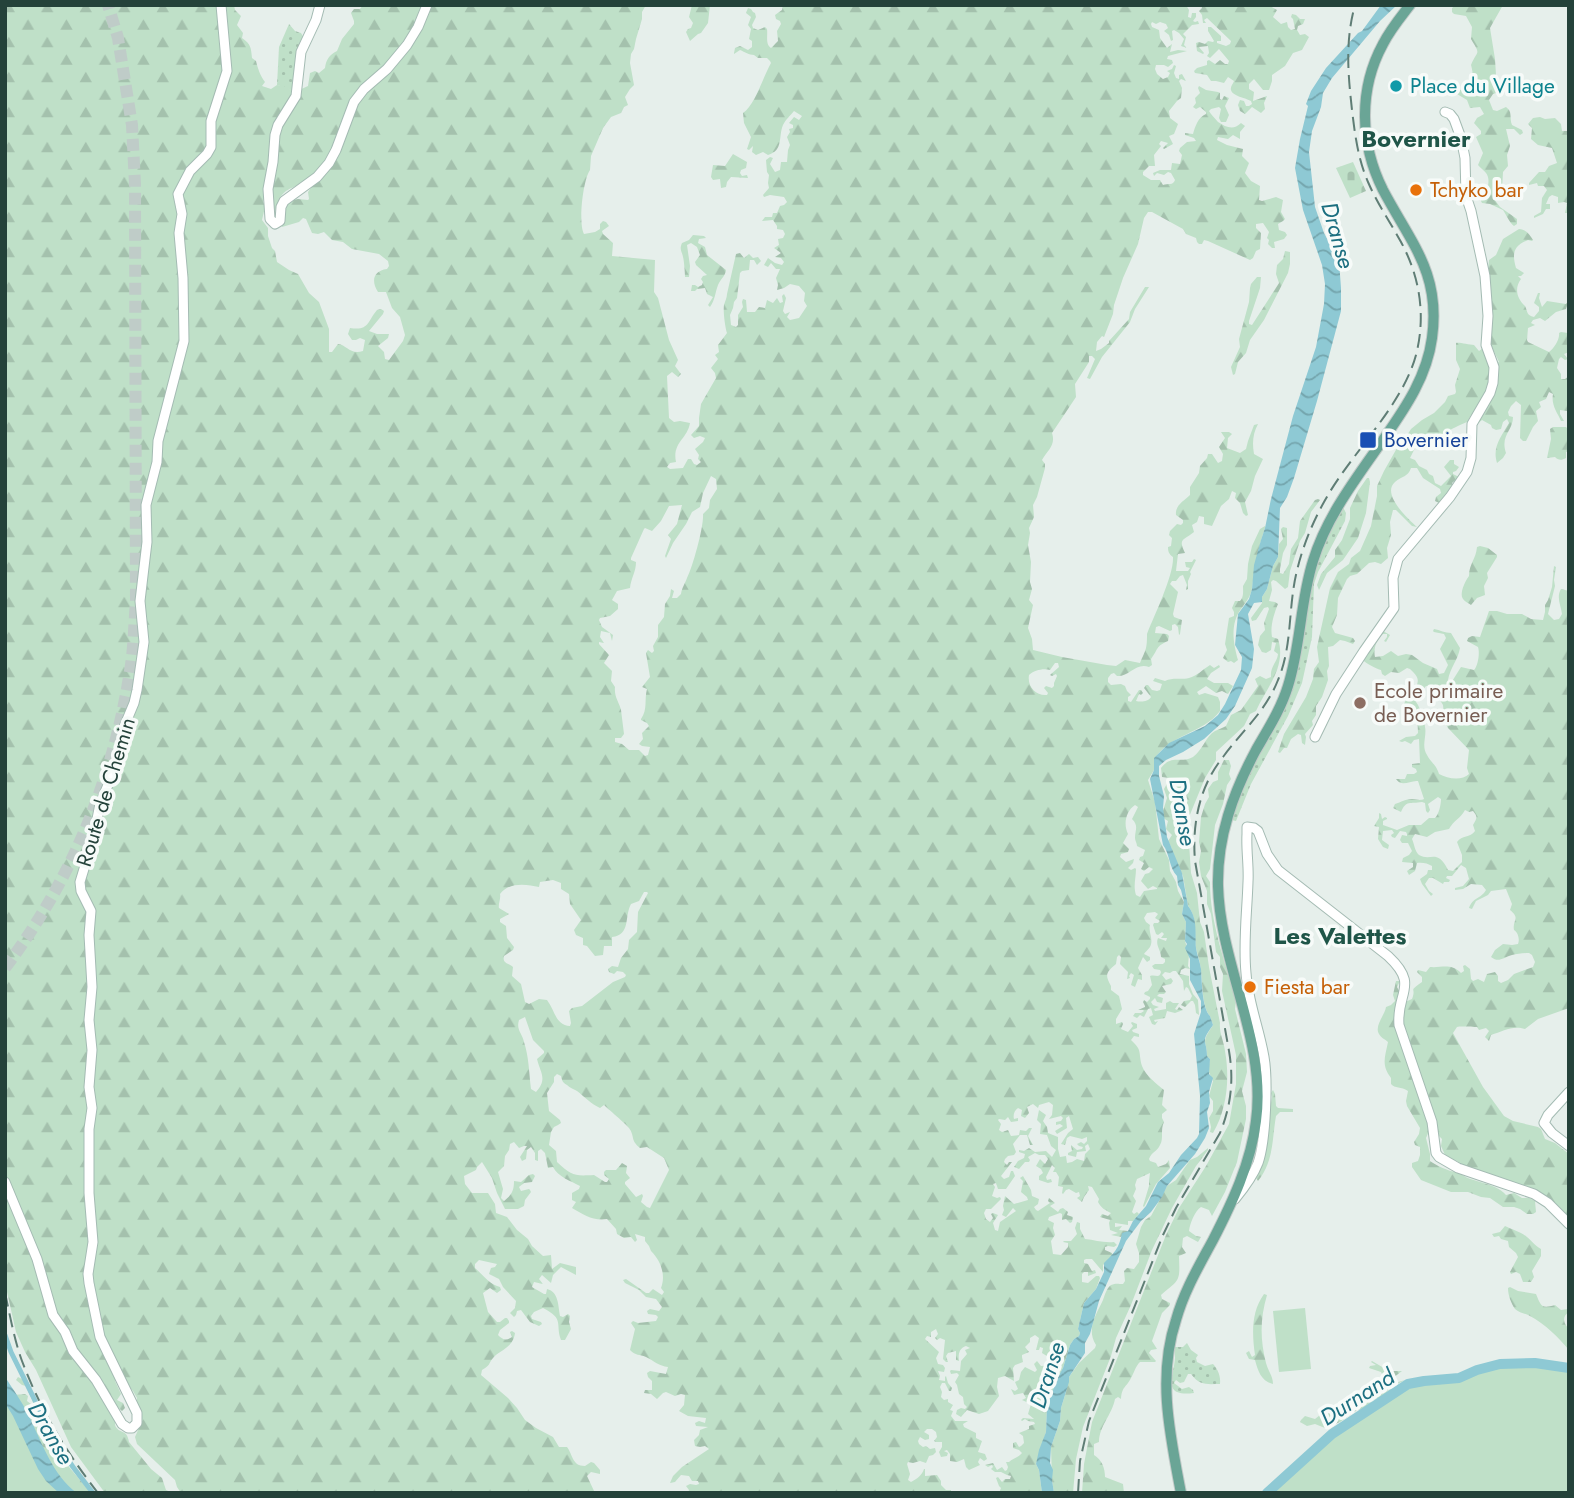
<svg xmlns="http://www.w3.org/2000/svg" width="1574" height="1498" font-family="Jost,sans-serif">
  <defs>
    <pattern id="grass-dots" width="8" height="8" patternUnits="userSpaceOnUse" patternTransform="scale(1.75)"><rect width="8" height="8" fill="#bfe0c8"/><path d="M2 2h.1M6 6h.1" fill="none" stroke="#a4c1ad" stroke-width="1.8" stroke-linecap="round"/></pattern>
    <pattern id="forest-firs" width="22" height="20" patternUnits="userSpaceOnUse" patternTransform="scale(1.75)"><rect width="22" height="20" fill="#bfe0c8"/><path d="M5 1l3.5 6h-7zM16 11l3.5 6h-7z" fill="#a4c1ad"/></pattern>
    <pattern id="cemetery-stones" width="16" height="16" patternUnits="userSpaceOnUse" patternTransform="scale(1.75)"><rect width="16" height="16" fill="#bfe0c8"/><path d="M2 7V4a2 2 0 0 1 4 0v3zM10 15v-3a2 2 0 0 1 4 0v3z" fill="#a4c1ad"/></pattern>
    <pattern id="water-waves" width="16" height="10" patternUnits="userSpaceOnUse" patternTransform="scale(1.75)"><rect width="16" height="10" fill="#8ec9d4"/><path d="M0 5q4-4 8 0t8 0" fill="none" stroke="#74a5ad"/></pattern>
  </defs>
  <rect width="100%" height="100%" fill="#e6efeb"/>
  <!-- grass -->
  <g fill="url(#grass-dots)">
    <polygon points="289,24 295,31 301,33 304,38 293,91 284,87 277,85 279,47"/>
    <polygon points="1343,507 1346,513 1345,521 1318,572 1314,584 1312,637 1302,683 1288,716 1251,784 1236,821 1231,820 1232,814 1251,769 1282,713 1308,604 1314,569 1325,540"/>
    <path d="M 1187,1343 L 1191,1350 L 1198,1355 L 1196,1358 L 1197,1362 L 1205,1366 L 1213,1364 C 1218,1369 1221,1377 1220,1384 C 1207,1384 1200,1386 1191,1374 L 1188,1374 L 1184,1382 L 1180,1383 L 1176,1380 L 1174,1383 L 1182,1389 L 1189,1387 L 1193,1390 L 1194,1393 C 1155,1398 1180,1368 1174,1350 L 1175,1347 L 1183,1347 Z"/>
  </g>
  <!-- forest -->
  <g fill="url(#forest-firs)" fill-rule="evenodd">
    <path d="M 5,5 L 234,5 L 235,10 L 241,16 L 237,25 L 243,33 L 242,38 C 251,44 251,48 252,58 L 256,61 C 258,69 260,75 265,82 L 262,86 L 271,89 L 277,85 L 284,86 L 295,92 L 308,86 L 310,73 L 315,71 L 319,73 L 325,68 C 326,60 329,55 337,51 L 342,39 L 354,24 L 354,21 L 351,13 L 354,9 L 360,9 L 363,5 L 646,5 L 642,12 L 642,19 L 636,39 L 634,49 L 631,54 L 630,63 L 634,85 L 630,89 L 625,97 L 628,105 L 624,107 L 621,113 L 611,117 L 603,128 L 591,156 L 590,170 C 583,180 578,223 584,234 L 595,232 L 600,229 L 600,224 L 603,221 L 606,222 L 609,226 L 602,231 L 603,234 L 613,243 L 612,256 L 655,260 L 654,292 L 658,298 L 669,340 L 678,360 L 675,366 L 681,374 L 678,377 L 672,372 L 667,376 L 669,418 L 674,422 L 680,421 L 690,423 C 687,440 672,442 676,462 L 670,463 L 667,467 L 670,469 L 683,468 L 688,459 L 691,459 L 694,464 L 697,465 L 701,462 L 698,459 L 699,455 L 695,449 L 703,442 L 705,438 L 700,436 L 694,438 L 691,435 L 699,426 L 699,418 L 701,404 L 716,378 L 715,373 L 711,368 L 718,359 L 715,355 L 719,352 L 718,345 L 727,333 C 725,327 723,311 724,305 C 725,301 727,298 727,294 L 736,254 L 740,253 L 744,258 L 749,254 L 753,258 L 758,257 L 761,261 L 757,265 L 754,260 L 750,260 L 749,270 L 742,271 L 740,273 L 737,298 L 734,302 L 733,308 L 730,315 L 731,325 L 736,327 L 738,325 L 738,315 L 743,307 L 742,302 L 743,299 L 746,300 L 747,312 L 755,312 L 759,307 L 765,308 L 767,300 L 773,303 L 777,298 L 780,303 L 783,302 L 782,296 L 784,294 L 786,298 L 783,311 L 785,314 L 790,312 L 787,317 L 790,320 L 799,318 L 807,306 L 804,301 L 805,293 L 799,286 L 790,284 L 784,288 L 777,290 L 778,285 L 776,278 L 780,269 L 776,269 L 771,263 L 768,267 L 764,265 L 768,258 L 775,263 L 782,265 L 784,262 L 781,258 L 775,257 L 781,253 L 774,248 L 779,245 L 778,239 L 783,238 L 785,234 L 783,230 L 777,229 L 777,226 L 773,220 L 762,221 L 765,217 L 772,217 L 773,213 L 777,213 L 780,206 L 784,205 L 787,202 L 784,197 L 770,195 L 764,197 L 763,195 L 769,188 L 768,183 L 769,175 L 767,172 L 766,160 L 770,157 L 773,158 L 770,164 L 775,172 L 780,170 L 781,162 L 787,162 L 788,150 L 790,145 L 787,137 L 790,132 L 789,129 L 793,128 L 793,125 L 789,123 L 794,117 L 799,120 L 802,116 L 794,111 C 790,116 786,119 783,125 C 778,137 784,150 768,155 L 763,152 L 756,155 L 752,152 L 753,146 L 749,150 L 747,149 L 751,137 L 744,123 L 743,113 C 755,105 763,77 771,63 L 770,61 L 767,58 L 758,58 L 754,55 C 749,55 745,52 740,50 L 734,54 L 734,53 L 735,48 L 740,46 L 748,50 L 752,47 L 752,41 L 749,39 L 751,29 L 748,25 L 751,17 L 746,13 L 748,8 L 751,9 L 753,12 L 755,13 L 756,17 L 752,25 L 753,28 L 758,30 L 765,27 L 767,29 C 768,35 765,44 771,48 L 778,41 L 777,31 L 781,24 L 780,21 L 776,19 L 775,15 L 782,10 L 783,5 L 1186,5 L 1189,10 L 1188,17 L 1191,18 L 1192,13 L 1196,13 L 1196,17 L 1193,21 L 1195,22 L 1198,21 L 1199,24 L 1192,25 L 1183,34 L 1186,37 L 1184,45 L 1187,48 L 1181,46 L 1184,39 L 1179,33 L 1174,30 L 1172,31 L 1173,40 L 1171,41 L 1169,35 L 1164,31 L 1168,28 L 1166,24 L 1160,22 L 1156,24 L 1152,22 L 1151,24 L 1152,27 L 1159,30 L 1160,38 L 1167,48 L 1172,44 L 1170,52 L 1178,50 L 1187,51 L 1168,56 L 1167,59 L 1172,60 L 1173,63 L 1168,67 L 1164,65 L 1156,65 L 1155,69 L 1157,74 L 1163,79 L 1168,77 L 1170,73 L 1167,71 L 1172,69 L 1174,65 L 1176,66 L 1174,73 L 1176,78 L 1179,79 L 1179,75 L 1182,74 L 1186,81 L 1181,79 L 1179,81 L 1182,88 L 1181,98 L 1177,101 L 1169,111 L 1170,118 L 1178,124 L 1174,134 L 1169,136 L 1173,144 L 1164,149 L 1163,148 L 1168,143 L 1161,141 L 1159,144 L 1161,146 L 1154,155 L 1155,166 L 1149,166 L 1143,172 L 1143,175 L 1151,180 L 1160,180 L 1163,185 C 1168,183 1173,186 1175,180 L 1171,173 L 1168,172 L 1164,175 L 1157,173 L 1154,176 L 1153,173 L 1160,170 L 1171,170 L 1172,163 L 1180,164 L 1182,155 L 1179,151 L 1180,148 L 1187,142 L 1196,141 L 1194,138 L 1185,135 L 1185,133 L 1193,134 C 1195,127 1198,117 1206,114 L 1206,112 L 1200,107 L 1196,109 L 1193,107 L 1196,103 L 1195,98 L 1200,93 L 1198,88 L 1199,86 L 1206,90 L 1218,92 L 1220,93 L 1220,99 L 1222,100 L 1224,96 L 1229,98 L 1225,106 L 1229,115 L 1226,122 L 1221,122 L 1219,118 L 1221,109 L 1219,107 L 1211,109 L 1209,111 C 1211,115 1215,118 1218,122 C 1226,127 1233,131 1241,123 L 1245,126 L 1240,132 L 1240,139 L 1233,135 L 1228,139 L 1218,137 L 1217,140 L 1227,145 L 1243,149 L 1242,156 L 1249,163 L 1245,173 L 1251,181 L 1260,186 L 1259,200 L 1262,201 L 1276,197 L 1283,200 L 1281,212 L 1285,219 L 1283,221 L 1278,224 L 1279,230 L 1285,232 L 1287,235 L 1284,239 L 1274,242 L 1275,248 L 1272,248 L 1268,244 L 1269,240 L 1267,238 L 1269,232 L 1263,223 L 1256,224 L 1256,228 L 1261,233 L 1260,249 L 1256,251 L 1253,258 L 1250,260 L 1208,241 L 1204,240 L 1202,244 L 1199,244 L 1197,242 L 1196,238 L 1186,234 L 1183,229 L 1152,212 L 1148,212 L 1144,218 L 1138,244 L 1123,278 L 1114,305 L 1113,314 L 1104,337 L 1102,336 L 1097,342 L 1096,351 L 1101,349 L 1109,343 L 1109,341 L 1129,319 L 1130,312 L 1145,287 L 1149,287 L 1135,309 L 1130,322 L 1102,357 L 1090,379 L 1087,378 L 1095,359 L 1092,356 L 1089,356 L 1089,362 L 1075,384 L 1076,397 L 1052,433 C 1056,445 1048,450 1042,460 L 1045,464 L 1045,468 L 1037,497 L 1033,505 L 1034,517 L 1029,528 L 1030,533 L 1028,545 L 1031,562 L 1030,582 L 1032,589 L 1029,600 L 1033,605 L 1028,628 L 1032,639 L 1033,650 L 1062,657 L 1107,665 L 1116,666 L 1125,660 L 1140,663 C 1146,649 1147,649 1147,634 C 1154,616 1174,575 1173,557 C 1169,554 1168,552 1168,547 L 1171,546 L 1172,538 L 1169,535 L 1170,531 L 1177,524 L 1181,525 L 1183,523 L 1183,520 L 1176,515 C 1175,505 1184,501 1190,495 L 1190,487 L 1199,473 L 1200,466 L 1207,458 L 1208,454 L 1212,454 L 1218,463 L 1222,461 L 1223,454 L 1219,447 L 1225,438 L 1221,432 L 1229,432 L 1232,434 L 1228,438 L 1227,448 L 1240,453 L 1246,449 L 1248,441 L 1254,425 L 1258,424 C 1253,433 1252,443 1254,454 L 1263,459 L 1255,476 L 1251,491 L 1245,502 L 1248,515 L 1246,516 L 1243,513 L 1240,503 L 1235,498 L 1236,493 L 1232,491 L 1229,499 L 1221,506 L 1212,526 L 1204,524 L 1204,517 L 1199,516 L 1197,522 L 1192,525 L 1194,532 C 1183,541 1178,538 1185,553 L 1178,554 L 1176,571 L 1188,571 L 1190,568 L 1186,567 L 1185,562 L 1192,562 L 1194,559 L 1196,560 L 1190,572 L 1191,574 L 1188,581 L 1188,589 L 1186,590 L 1187,585 L 1183,575 L 1180,576 L 1176,581 L 1172,581 L 1170,584 L 1178,592 L 1173,614 L 1174,617 L 1182,620 L 1180,634 L 1179,635 L 1178,627 L 1175,624 L 1172,625 L 1172,630 L 1170,631 L 1159,626 L 1156,627 L 1155,633 L 1167,634 L 1169,636 L 1168,641 C 1155,647 1159,648 1151,659 L 1152,665 L 1149,667 C 1136,662 1129,677 1117,676 L 1114,673 L 1111,674 L 1108,678 L 1108,682 L 1111,685 L 1121,684 L 1125,686 L 1127,691 L 1131,695 L 1128,697 L 1128,701 L 1131,702 L 1139,690 L 1141,690 L 1143,693 L 1141,695 L 1139,694 L 1136,701 C 1141,702 1148,702 1151,697 L 1144,688 L 1146,685 L 1148,685 L 1152,690 L 1157,691 L 1160,690 L 1162,684 L 1153,681 L 1155,678 L 1165,681 C 1173,677 1180,680 1189,678 C 1197,676 1202,670 1210,665 L 1214,668 L 1219,665 L 1220,667 L 1211,673 L 1207,679 L 1214,683 L 1228,683 L 1233,686 L 1228,694 L 1222,691 L 1216,693 L 1206,686 L 1197,692 L 1199,695 L 1205,693 L 1218,697 L 1220,702 L 1220,711 C 1203,734 1169,734 1154,760 L 1154,770 L 1148,780 L 1155,802 L 1159,839 L 1169,860 L 1170,871 L 1176,882 L 1178,891 L 1184,902 L 1182,914 L 1186,922 L 1185,941 L 1189,954 L 1188,966 L 1190,969 L 1185,968 L 1181,970 L 1180,974 L 1189,976 L 1189,984 L 1193,994 L 1198,1000 L 1199,1015 L 1196,1013 L 1195,1005 L 1193,1001 L 1191,1001 L 1185,1007 L 1181,1005 L 1184,1001 L 1190,1000 L 1192,996 L 1188,988 L 1186,987 L 1184,991 L 1183,981 L 1176,971 L 1173,971 L 1170,973 L 1165,972 L 1162,975 L 1166,980 L 1171,978 L 1173,981 L 1171,984 L 1162,986 L 1166,992 L 1164,994 L 1159,994 L 1157,996 L 1163,998 L 1162,1003 L 1157,1002 L 1155,998 L 1151,1002 L 1153,1005 L 1159,1007 L 1154,1009 L 1155,1011 L 1166,1009 L 1166,1003 L 1170,1001 L 1173,1003 L 1179,1003 L 1175,1009 L 1177,1010 L 1179,1007 L 1183,1010 L 1175,1013 L 1167,1011 L 1165,1018 L 1154,1020 L 1155,1022 L 1158,1021 L 1155,1025 L 1152,1024 L 1149,1017 L 1153,1015 L 1151,1008 L 1148,1009 L 1144,1017 L 1140,1015 L 1137,1018 L 1133,1016 L 1135,1013 L 1141,1013 L 1144,1011 L 1143,1010 L 1138,1010 L 1145,1007 L 1145,1006 L 1143,1002 L 1144,1000 L 1147,1002 L 1150,999 L 1150,997 L 1144,994 L 1145,992 L 1148,991 L 1152,985 L 1150,976 C 1156,974 1159,979 1161,972 L 1160,970 L 1154,969 L 1152,966 L 1155,964 L 1163,964 L 1165,962 L 1165,959 L 1161,957 C 1161,950 1155,945 1158,938 L 1166,941 L 1167,938 L 1161,938 L 1164,934 L 1162,932 L 1158,935 L 1156,934 L 1153,925 L 1154,923 L 1158,923 L 1160,921 L 1155,918 L 1158,914 L 1155,912 L 1147,913 L 1144,918 L 1146,922 L 1150,925 C 1148,932 1154,939 1150,947 C 1148,950 1145,952 1144,954 L 1150,957 L 1150,960 L 1147,962 L 1143,957 L 1138,968 L 1142,975 L 1142,980 L 1138,979 L 1135,987 L 1131,985 L 1134,975 L 1131,973 L 1129,976 L 1130,978 L 1127,979 L 1128,972 L 1120,964 L 1121,957 L 1119,955 L 1117,957 L 1116,964 C 1107,972 1104,974 1111,986 L 1111,990 L 1119,996 L 1122,1009 L 1116,1019 L 1116,1024 L 1122,1022 L 1123,1024 L 1121,1029 L 1128,1032 L 1133,1026 L 1131,1023 L 1132,1022 L 1137,1024 L 1137,1028 L 1132,1030 L 1133,1032 L 1139,1034 L 1139,1037 L 1134,1036 L 1131,1040 C 1143,1051 1138,1052 1142,1066 C 1146,1076 1157,1084 1164,1090 L 1162,1105 L 1167,1110 L 1162,1114 L 1162,1118 L 1164,1122 C 1160,1130 1164,1138 1160,1145 C 1157,1152 1152,1151 1149,1159 L 1150,1161 L 1156,1163 L 1158,1167 L 1166,1164 L 1169,1160 L 1170,1168 L 1156,1184 L 1144,1207 L 1143,1206 C 1145,1199 1147,1193 1149,1186 L 1149,1181 L 1150,1173 L 1137,1179 L 1135,1185 L 1136,1189 L 1133,1196 L 1136,1201 L 1132,1212 L 1134,1214 L 1137,1212 L 1139,1214 L 1133,1221 L 1128,1221 L 1128,1225 L 1115,1223 L 1115,1227 L 1122,1226 L 1119,1230 L 1128,1231 L 1121,1237 L 1111,1235 L 1118,1233 L 1110,1230 L 1109,1223 L 1110,1220 L 1100,1217 L 1102,1214 L 1108,1216 L 1111,1213 C 1105,1210 1101,1208 1098,1202 L 1099,1199 L 1092,1187 L 1088,1186 L 1089,1190 L 1084,1197 L 1082,1202 L 1077,1198 L 1080,1196 L 1079,1192 L 1076,1193 L 1069,1189 L 1066,1190 L 1063,1194 L 1062,1193 L 1063,1187 L 1058,1186 L 1059,1177 L 1056,1172 L 1053,1172 L 1055,1168 L 1052,1165 L 1046,1177 L 1047,1180 L 1051,1179 L 1052,1182 L 1048,1183 L 1039,1180 L 1039,1176 L 1043,1173 L 1041,1169 L 1036,1166 L 1040,1159 L 1045,1164 L 1048,1159 L 1045,1155 L 1039,1155 L 1035,1153 L 1028,1157 L 1030,1160 L 1029,1162 L 1025,1162 L 1019,1169 L 1014,1167 L 1018,1161 L 1024,1158 L 1025,1154 L 1019,1152 L 1019,1150 L 1024,1151 L 1029,1148 L 1035,1152 L 1046,1151 L 1052,1157 L 1056,1150 L 1051,1146 L 1047,1135 L 1040,1134 L 1041,1124 L 1037,1120 L 1039,1110 L 1046,1115 L 1043,1121 L 1047,1127 L 1048,1133 L 1058,1137 L 1058,1149 L 1060,1157 L 1066,1156 L 1067,1163 L 1072,1162 L 1077,1159 L 1084,1161 L 1085,1154 L 1090,1149 L 1088,1144 L 1085,1146 L 1086,1151 L 1077,1152 L 1076,1157 L 1068,1155 L 1068,1153 L 1072,1151 L 1071,1145 L 1077,1150 L 1082,1149 L 1083,1147 L 1079,1146 L 1077,1144 L 1081,1142 L 1084,1144 L 1087,1141 L 1087,1137 L 1082,1139 L 1070,1136 L 1067,1138 L 1065,1145 L 1061,1144 L 1068,1133 L 1073,1129 L 1069,1116 L 1066,1118 L 1067,1128 L 1057,1134 L 1055,1131 L 1063,1126 L 1060,1124 L 1056,1125 L 1056,1122 L 1061,1121 L 1063,1118 L 1061,1116 L 1049,1119 L 1052,1115 L 1053,1105 L 1049,1102 L 1039,1105 L 1038,1108 L 1033,1104 L 1027,1107 L 1029,1113 L 1025,1118 L 1021,1116 L 1022,1110 L 1018,1108 C 1014,1111 1013,1115 1014,1119 L 1018,1118 L 1018,1121 L 1011,1122 L 1008,1117 L 1005,1120 L 999,1119 L 998,1120 L 1001,1124 L 999,1130 L 1002,1132 L 1008,1130 L 1011,1136 L 1019,1135 L 1020,1130 L 1026,1131 L 1029,1128 L 1032,1128 L 1028,1136 L 1033,1145 L 1030,1145 L 1027,1135 L 1020,1135 L 1013,1144 L 1016,1152 L 1014,1155 L 1008,1156 L 1005,1159 L 1004,1162 L 1007,1165 L 1009,1162 L 1012,1162 L 1001,1176 L 1004,1179 L 1009,1177 L 1011,1171 L 1013,1171 L 1015,1176 L 1006,1189 L 998,1189 L 996,1183 L 993,1184 L 995,1187 L 992,1196 L 997,1198 L 1000,1197 L 1001,1199 L 991,1209 L 986,1209 L 984,1213 L 986,1219 L 990,1222 L 993,1218 L 991,1214 L 993,1213 L 998,1215 L 993,1223 L 995,1230 L 998,1231 L 1000,1222 L 1016,1211 L 1013,1208 L 1006,1217 L 1002,1215 L 1004,1210 L 1003,1206 L 1005,1196 L 1014,1204 L 1028,1200 L 1027,1197 L 1021,1192 L 1023,1181 L 1020,1178 L 1023,1176 L 1031,1190 L 1032,1196 L 1039,1199 L 1038,1204 L 1034,1207 L 1036,1210 L 1038,1211 L 1050,1203 L 1048,1201 L 1049,1198 L 1055,1203 L 1050,1206 L 1058,1212 L 1060,1209 L 1063,1208 L 1068,1212 L 1067,1215 L 1073,1217 L 1072,1222 L 1070,1223 L 1066,1219 L 1062,1220 L 1062,1214 L 1060,1213 L 1049,1217 L 1048,1220 L 1054,1223 L 1053,1228 L 1055,1235 L 1051,1241 L 1053,1254 L 1061,1255 L 1068,1247 L 1068,1243 L 1063,1242 L 1064,1241 L 1071,1241 L 1077,1234 L 1075,1228 L 1077,1222 L 1080,1223 L 1080,1229 L 1085,1239 C 1095,1240 1103,1243 1114,1242 L 1117,1245 L 1114,1247 L 1108,1246 L 1105,1247 L 1105,1250 L 1112,1253 L 1112,1256 L 1103,1265 L 1103,1272 L 1092,1259 L 1086,1259 L 1084,1260 L 1084,1263 L 1088,1264 L 1092,1271 L 1095,1270 L 1096,1273 L 1088,1276 L 1088,1272 L 1084,1272 L 1082,1274 L 1082,1282 L 1088,1283 L 1096,1276 L 1099,1276 L 1100,1278 L 1096,1289 L 1084,1303 L 1078,1329 L 1080,1333 L 1079,1336 L 1074,1339 L 1070,1345 L 1063,1368 L 1051,1394 L 1047,1406 L 1046,1432 L 1036,1464 L 1039,1470 L 1042,1493 L 999,1493 L 1001,1488 L 999,1486 L 996,1478 L 998,1477 L 1002,1482 L 1005,1479 L 1010,1479 L 1011,1476 L 1007,1475 L 1001,1472 L 995,1472 L 991,1469 L 993,1467 L 992,1465 L 988,1467 L 985,1465 L 993,1463 L 997,1470 L 1002,1467 L 1005,1471 L 1007,1470 L 1008,1467 L 1006,1462 L 1009,1462 C 1013,1458 1018,1458 1022,1453 L 1019,1450 L 1013,1448 L 1013,1443 L 1016,1442 L 1019,1447 L 1021,1446 L 1024,1443 L 1023,1436 L 1019,1433 L 1029,1429 L 1029,1426 L 1035,1424 L 1034,1422 L 1028,1421 L 1025,1419 L 1022,1421 L 1021,1420 L 1023,1418 L 1034,1419 L 1028,1414 L 1031,1404 L 1022,1400 L 1026,1398 L 1023,1393 L 1014,1395 L 1011,1389 L 1015,1391 L 1018,1389 L 1015,1382 L 1019,1380 L 1021,1372 L 1025,1367 L 1035,1372 L 1037,1370 L 1034,1364 L 1037,1361 L 1041,1366 L 1051,1365 L 1050,1358 L 1042,1353 L 1043,1348 L 1040,1347 L 1039,1350 L 1036,1350 L 1039,1338 L 1035,1335 L 1030,1338 L 1030,1342 L 1025,1347 L 1029,1352 L 1022,1355 L 1022,1357 L 1023,1362 L 1015,1365 L 1013,1368 L 1014,1381 L 1005,1376 L 998,1378 L 997,1387 L 999,1396 L 988,1411 L 979,1414 L 967,1410 L 961,1417 L 956,1414 L 957,1410 L 961,1408 L 965,1409 L 967,1407 L 964,1404 L 963,1397 L 959,1394 L 957,1385 L 955,1382 L 959,1375 L 957,1373 L 951,1374 L 950,1371 L 951,1370 L 960,1371 L 961,1361 L 967,1354 L 965,1350 L 970,1348 L 966,1346 C 959,1348 958,1355 959,1361 L 956,1360 L 956,1351 L 948,1353 L 946,1356 L 948,1362 L 946,1362 L 943,1359 L 945,1340 L 940,1338 L 937,1340 L 935,1338 L 938,1334 L 936,1329 L 931,1332 L 931,1337 L 927,1336 L 925,1339 L 939,1352 L 936,1358 L 938,1364 L 943,1365 L 945,1368 L 944,1372 L 938,1371 L 940,1376 L 939,1380 L 945,1381 L 945,1377 L 946,1376 L 948,1383 L 952,1388 L 951,1391 L 949,1391 L 945,1383 L 942,1383 L 940,1387 L 942,1392 L 941,1397 L 944,1400 L 948,1399 L 948,1402 L 953,1405 L 950,1410 L 953,1411 L 951,1416 L 955,1421 L 968,1421 L 963,1424 L 964,1427 L 976,1433 L 976,1438 L 982,1441 L 978,1452 L 985,1454 L 987,1459 L 984,1461 L 980,1458 L 978,1462 L 980,1465 L 969,1470 L 966,1467 L 964,1459 L 957,1462 L 950,1461 L 950,1454 L 947,1450 L 944,1451 L 948,1453 L 947,1456 L 941,1457 L 939,1452 L 942,1447 L 942,1442 L 936,1442 L 934,1441 L 937,1437 L 936,1432 L 932,1429 L 927,1429 L 924,1432 L 929,1435 L 929,1439 L 925,1440 L 920,1437 L 918,1441 L 919,1444 L 923,1447 L 926,1446 L 930,1449 L 935,1448 L 936,1452 L 933,1455 L 929,1456 L 926,1463 L 920,1461 L 913,1463 L 908,1462 L 907,1464 L 910,1474 L 908,1480 L 911,1482 C 917,1479 922,1475 924,1469 L 925,1469 L 925,1476 L 937,1475 L 941,1481 L 941,1485 L 946,1490 L 951,1490 L 951,1492 L 688,1493 L 689,1490 L 686,1486 L 690,1484 L 696,1485 L 699,1484 L 698,1481 L 692,1481 L 689,1476 L 681,1475 L 675,1482 L 670,1483 L 673,1476 L 682,1467 L 709,1449 L 705,1446 L 700,1447 L 695,1446 L 694,1440 L 699,1435 L 700,1430 L 708,1427 L 696,1426 L 695,1423 L 699,1421 L 705,1423 L 706,1418 L 688,1416 L 679,1411 L 684,1405 L 685,1395 L 681,1394 L 675,1396 L 666,1392 L 663,1393 L 657,1399 L 651,1394 L 644,1393 L 645,1390 L 652,1390 L 652,1381 L 648,1377 L 647,1373 L 650,1371 L 666,1374 L 668,1367 C 659,1366 654,1361 646,1357 C 639,1354 636,1356 630,1350 L 635,1329 L 631,1323 L 633,1321 L 638,1323 L 656,1321 L 658,1317 L 656,1315 L 648,1314 L 647,1311 L 650,1309 L 659,1311 L 662,1307 L 656,1299 L 646,1297 L 639,1290 L 625,1283 L 623,1280 L 626,1279 L 646,1293 L 649,1293 L 653,1289 L 662,1295 L 664,1292 L 661,1288 C 666,1275 661,1261 651,1251 L 649,1246 L 645,1241 L 645,1237 L 635,1234 L 637,1240 L 635,1242 L 631,1237 L 624,1238 L 617,1234 L 616,1229 L 607,1219 C 593,1221 584,1215 572,1208 L 576,1202 L 572,1200 L 572,1193 L 579,1189 L 580,1186 C 571,1181 558,1177 553,1167 L 548,1168 L 545,1153 L 541,1149 L 538,1151 L 538,1161 L 535,1160 L 535,1153 L 531,1147 L 527,1150 L 526,1159 L 522,1161 L 520,1157 L 527,1146 L 524,1146 L 519,1148 L 514,1142 L 510,1144 L 509,1150 L 505,1156 L 504,1166 L 498,1172 L 503,1189 L 501,1198 L 504,1201 C 512,1195 514,1190 514,1181 L 521,1182 L 529,1175 L 533,1174 L 535,1176 L 532,1182 L 524,1183 L 519,1187 L 521,1191 L 529,1189 L 530,1190 L 531,1192 L 525,1200 L 524,1206 L 518,1209 L 505,1209 L 497,1193 L 492,1178 L 482,1162 L 477,1167 L 476,1170 L 464,1176 L 465,1184 L 472,1193 L 488,1193 L 495,1204 L 496,1213 L 507,1217 L 517,1230 L 528,1239 L 532,1246 L 543,1256 L 551,1255 L 552,1269 L 560,1263 L 576,1267 L 576,1275 L 561,1267 L 553,1275 L 551,1283 L 542,1275 L 539,1279 L 543,1284 L 534,1282 L 532,1287 L 544,1294 L 546,1294 L 547,1289 C 559,1292 558,1306 560,1316 L 563,1317 L 568,1314 L 570,1316 L 569,1322 L 571,1329 L 565,1340 L 561,1340 C 555,1324 565,1319 543,1308 L 534,1312 L 531,1316 L 532,1319 L 541,1322 L 542,1324 L 539,1326 L 530,1322 L 521,1310 L 517,1311 L 516,1315 L 514,1317 L 510,1313 L 515,1308 L 516,1301 L 503,1287 L 499,1279 L 489,1274 L 491,1268 L 495,1267 L 497,1264 L 479,1260 L 475,1264 L 475,1268 C 483,1275 489,1284 500,1287 L 501,1290 L 497,1293 L 490,1288 L 483,1293 L 488,1312 L 497,1322 L 500,1322 L 505,1318 L 507,1318 L 509,1321 L 509,1323 L 500,1330 L 498,1335 C 503,1340 506,1341 512,1337 L 510,1332 L 512,1331 L 515,1333 C 513,1348 500,1350 493,1358 C 488,1364 491,1365 482,1370 L 481,1375 L 508,1398 L 517,1408 L 525,1420 L 536,1428 L 553,1437 L 559,1447 L 567,1447 C 573,1455 572,1466 585,1466 L 591,1462 L 594,1463 L 600,1470 L 600,1474 L 591,1472 L 587,1476 L 595,1493 L 181,1493 L 177,1487 L 175,1480 L 137,1444 L 135,1437 L 142,1421 L 136,1406 L 137,1398 L 133,1391 L 120,1376 L 115,1379 L 115,1381 L 121,1394 L 117,1400 L 123,1403 L 125,1408 L 122,1411 L 114,1404 L 108,1409 C 110,1412 113,1415 115,1419 C 115,1420 115,1423 115,1425 C 119,1435 127,1428 129,1442 L 151,1469 L 162,1478 L 166,1490 L 173,1493 L 105,1493 L 71,1447 L 36,1370 L 25,1352 L 16,1332 L 5,1283 ZM 301,182 L 313,185 L 308,192 L 309,199 L 308,200 L 298,199 L 289,201 C 286,207 286,210 285,216 C 285,220 282,223 282,227 L 299,222 L 303,218 L 306,219 L 312,233 L 318,234 L 324,232 L 332,240 L 343,242 L 352,249 L 379,254 L 388,261 L 389,266 L 387,269 C 373,271 371,281 378,292 L 386,292 L 392,308 L 400,317 L 405,335 L 403,341 L 389,360 L 385,359 L 384,352 L 378,346 L 388,338 L 389,334 L 377,334 L 369,331 L 383,314 L 384,311 L 381,309 L 377,310 C 367,322 369,331 350,328 L 348,334 L 352,340 L 356,340 L 360,338 L 365,340 L 363,351 C 350,355 347,345 338,344 L 332,352 L 329,352 L 329,329 L 319,302 L 309,293 L 298,274 L 289,270 L 277,262 L 275,251 L 272,248 L 268,236 L 268,228 L 262,220 L 265,207 L 263,201 L 265,196 L 274,216 L 275,216 C 275,207 278,197 286,191 C 292,187 296,187 301,182 ZM 711,476 L 716,479 L 717,489 L 710,500 L 709,508 L 703,514 C 704,526 693,566 687,578 C 685,584 682,587 681,594 L 677,598 L 672,598 L 674,591 L 671,589 L 670,596 L 665,604 L 664,617 L 658,625 L 658,637 L 653,646 L 654,651 L 652,653 L 648,650 L 646,653 L 650,677 L 642,687 L 647,689 C 644,700 648,709 641,719 L 641,720 L 647,723 L 649,726 L 642,733 L 643,739 L 639,744 L 642,746 L 650,747 L 648,755 L 645,756 L 639,750 L 629,750 L 622,744 L 615,742 L 615,738 L 621,738 L 624,734 C 623,726 622,718 621,710 C 619,702 614,697 615,687 L 611,681 L 612,671 L 604,663 L 609,655 L 599,644 L 599,642 L 604,643 L 600,637 L 601,631 L 610,633 L 612,641 L 613,635 L 602,627 L 599,620 L 600,618 L 610,616 L 618,609 L 618,604 L 612,600 L 617,591 L 630,588 C 631,578 636,572 636,562 L 631,560 L 631,558 L 644,529 L 645,528 L 652,531 L 661,521 L 669,506 L 682,505 L 677,524 L 668,535 L 671,539 L 665,556 L 666,558 L 673,543 L 686,524 L 692,512 L 700,507 L 703,493 ZM 1055,663 L 1058,663 L 1059,667 L 1050,675 L 1052,676 L 1056,674 L 1057,676 L 1054,683 L 1054,686 L 1052,688 L 1046,686 L 1044,688 L 1048,693 L 1047,695 C 1036,696 1027,687 1029,675 C 1034,670 1044,668 1050,670 ZM 1135,805 L 1138,807 L 1132,819 C 1139,826 1135,830 1135,838 C 1135,841 1137,843 1137,846 L 1145,850 L 1143,856 L 1140,857 L 1139,860 L 1144,863 L 1141,869 L 1144,871 L 1149,867 L 1153,869 L 1149,873 L 1145,874 L 1141,881 L 1148,889 L 1153,886 L 1157,888 L 1157,889 L 1144,891 L 1140,897 L 1136,895 C 1133,886 1136,878 1136,869 L 1135,868 L 1131,870 L 1128,868 L 1133,863 L 1134,859 L 1126,862 L 1120,857 L 1121,854 L 1128,852 L 1129,849 L 1123,843 L 1128,834 C 1123,824 1126,811 1135,805 ZM 553,880 L 561,883 L 561,889 L 569,894 L 570,904 L 581,920 L 574,930 L 576,935 L 583,938 L 583,945 L 587,946 L 595,956 L 603,955 L 604,946 L 612,946 L 612,937 C 631,935 624,917 631,904 L 639,901 L 644,892 L 647,892 L 648,893 L 638,912 L 637,932 L 629,940 L 628,949 L 621,958 L 618,967 L 612,966 L 608,969 L 609,972 L 614,974 L 617,971 L 623,972 L 626,975 L 625,977 L 613,982 L 582,1006 L 572,1008 L 569,1011 L 571,1023 L 570,1026 C 555,1025 555,1010 547,1000 L 539,999 L 529,1004 L 525,1002 L 521,984 L 512,976 L 513,967 C 509,963 502,964 504,956 L 513,950 L 514,947 L 507,938 L 506,926 L 500,922 L 500,919 L 509,914 L 499,908 C 498,904 501,899 500,894 C 509,882 526,884 539,887 L 540,882 ZM 525,1017 L 533,1040 L 544,1051 L 544,1053 L 537,1059 C 540,1072 548,1079 536,1092 L 531,1089 C 529,1073 529,1057 524,1042 C 522,1033 516,1030 519,1020 ZM 557,1074 L 561,1076 C 562,1080 562,1082 567,1085 C 570,1088 574,1089 577,1091 C 585,1097 591,1104 600,1108 L 604,1105 C 607,1108 627,1125 629,1128 C 635,1136 630,1140 640,1148 L 647,1147 L 664,1158 L 669,1170 L 650,1208 L 647,1207 L 641,1202 L 643,1196 L 642,1194 L 636,1197 L 625,1184 L 625,1182 L 630,1178 L 626,1173 L 627,1166 L 622,1163 L 616,1170 L 606,1170 L 604,1172 L 604,1175 L 609,1179 L 607,1182 L 605,1182 L 594,1175 C 574,1176 572,1176 557,1162 L 556,1151 L 549,1145 L 551,1132 L 554,1127 L 558,1125 L 561,1123 L 560,1120 L 549,1111 L 547,1093 L 554,1082 L 554,1077 Z"/>
    <polygon points="692,5 710,5 708,23 701,33 698,34 690,41 686,32 688,29 691,28 693,23 689,17"/>
    <path d="M 1201,5 L 1268,5 L 1277,10 L 1273,17 L 1281,24 L 1287,22 L 1288,27 L 1291,30 L 1295,29 L 1293,19 L 1291,17 L 1292,14 L 1296,15 L 1300,19 L 1305,19 L 1303,24 L 1298,26 L 1297,30 L 1300,35 L 1305,34 L 1309,37 L 1302,50 L 1293,53 L 1285,66 L 1272,75 L 1272,81 L 1269,90 L 1263,90 L 1254,79 L 1249,84 L 1249,89 L 1254,92 L 1253,101 L 1267,96 L 1264,103 L 1265,109 L 1261,113 L 1252,107 L 1245,114 L 1240,111 L 1238,105 L 1240,100 L 1244,101 L 1246,106 L 1249,106 L 1252,104 L 1251,101 C 1246,98 1232,96 1231,90 C 1230,87 1233,84 1234,81 L 1228,77 L 1224,83 L 1216,81 L 1211,81 L 1207,75 L 1195,73 L 1194,71 L 1197,68 L 1207,65 L 1207,61 L 1209,60 L 1215,64 L 1220,60 L 1225,64 L 1228,64 L 1229,61 L 1219,49 L 1210,58 L 1207,56 L 1209,53 L 1208,46 L 1199,47 L 1204,53 L 1203,54 L 1197,51 L 1196,43 L 1199,42 L 1205,44 L 1208,41 L 1213,42 L 1214,41 L 1208,31 L 1208,27 L 1211,27 L 1221,36 L 1221,41 L 1217,41 L 1217,43 L 1226,46 L 1230,44 L 1231,41 L 1207,18 L 1204,20 L 1206,23 L 1203,23 L 1202,15 L 1199,11 L 1202,8 Z"/>
    <path d="M 1456,5 C 1470,7 1488,5 1503,5 L 1490,28 L 1495,59 L 1496,75 L 1499,80 L 1504,83 L 1505,86 L 1496,93 L 1493,94 L 1489,100 L 1493,110 L 1497,111 L 1506,107 C 1513,112 1509,117 1512,125 L 1522,130 L 1523,133 L 1520,135 L 1514,129 L 1506,129 L 1510,146 L 1507,155 L 1508,166 L 1503,172 L 1502,190 L 1496,194 L 1494,199 L 1500,207 L 1517,219 L 1517,224 L 1514,226 C 1509,222 1507,216 1503,210 L 1490,204 L 1482,203 L 1481,201 C 1486,194 1492,181 1486,173 C 1484,170 1480,168 1478,165 L 1483,153 L 1476,137 L 1481,134 L 1481,131 L 1474,123 L 1477,118 L 1484,114 L 1480,107 L 1470,108 L 1467,100 L 1457,94 L 1460,90 C 1475,88 1474,76 1471,65 C 1478,49 1481,56 1471,39 L 1472,27 L 1466,16 L 1454,14 L 1452,12 L 1452,8 Z"/>
    <polygon points="1540,117 1545,119 1555,118 1561,124 1562,131 1567,131 1569,128 1569,213 1565,213 1567,203 1564,202 1558,203 1558,197 1552,195 1549,197 1546,204 1550,204 1550,209 1546,209 1543,214 1534,218 1534,216 1541,212 1542,198 1547,190 1544,186 1538,186 1537,183 1529,185 1529,183 1539,172 1545,172 1549,166 1557,163 1552,148 1538,145 1531,139 1532,128 1528,124 1533,118"/>
    <polygon points="733,154 747,162 746,168 741,170 740,173 742,176 747,175 748,178 731,177 727,182 726,187 721,188 720,179 713,180 711,177 713,165 725,166"/>
    <path d="M 1519,229 C 1526,229 1530,235 1533,240 L 1532,241 L 1528,240 C 1513,246 1512,254 1516,268 L 1524,273 L 1521,276 L 1518,276 L 1521,279 C 1514,288 1517,299 1525,306 C 1528,312 1526,315 1534,317 L 1539,311 L 1539,307 L 1534,303 L 1538,293 L 1540,293 L 1539,298 L 1542,307 L 1547,301 L 1566,304 L 1569,300 L 1566,309 L 1556,312 L 1545,321 L 1540,318 L 1533,320 L 1531,323 L 1535,325 L 1528,328 L 1527,340 L 1528,342 L 1549,352 C 1554,348 1560,339 1559,333 L 1561,332 L 1568,333 L 1569,328 L 1569,352 L 1564,354 L 1568,359 L 1565,360 L 1561,357 L 1559,359 L 1557,368 L 1561,374 L 1561,379 L 1565,379 L 1569,376 L 1569,415 L 1567,411 L 1560,410 L 1560,414 L 1564,421 L 1561,421 C 1557,412 1551,405 1553,394 L 1549,392 L 1546,399 L 1539,402 L 1541,407 L 1536,411 L 1538,421 L 1533,427 L 1526,441 L 1523,441 L 1520,438 L 1521,405 L 1516,401 L 1511,406 L 1508,412 L 1509,416 L 1513,417 C 1513,431 1500,435 1506,453 L 1503,458 L 1497,463 C 1492,447 1501,437 1509,423 L 1507,419 L 1503,422 L 1501,429 L 1496,430 L 1492,428 L 1491,425 L 1482,420 L 1476,425 L 1473,414 L 1471,415 L 1467,422 C 1463,424 1459,425 1456,427 C 1445,432 1435,442 1422,436 L 1416,444 L 1415,448 L 1410,458 L 1415,460 L 1419,466 L 1427,470 L 1429,474 L 1433,476 L 1435,483 L 1441,486 L 1451,476 L 1444,467 L 1450,460 L 1454,460 L 1454,464 L 1459,467 L 1456,471 L 1453,472 L 1453,474 L 1459,477 L 1452,483 L 1454,487 L 1441,504 L 1435,501 L 1436,497 L 1441,493 L 1440,489 L 1423,478 L 1417,468 L 1411,468 C 1408,477 1402,476 1395,482 C 1381,494 1408,519 1417,527 L 1412,526 L 1396,510 L 1393,510 L 1390,522 L 1391,535 L 1387,548 L 1388,558 L 1381,564 L 1375,562 L 1369,563 L 1357,574 L 1350,576 L 1347,579 L 1338,598 L 1337,615 L 1332,627 L 1335,633 L 1353,638 L 1355,641 L 1353,644 L 1345,641 L 1340,640 L 1333,646 L 1328,647 L 1329,666 L 1327,671 L 1328,680 L 1322,697 L 1316,706 L 1316,715 L 1312,721 L 1313,725 L 1305,734 L 1306,737 L 1305,745 L 1302,743 L 1301,735 L 1298,734 L 1291,739 L 1287,748 L 1284,748 L 1280,753 L 1278,752 L 1284,734 L 1306,697 L 1313,679 L 1314,669 L 1319,662 L 1317,647 L 1330,588 L 1338,572 L 1349,564 L 1351,558 L 1360,551 L 1371,526 L 1377,496 L 1377,486 L 1384,471 L 1397,448 L 1404,440 L 1411,429 L 1422,420 L 1434,413 L 1445,402 L 1448,396 L 1455,394 L 1456,392 L 1455,385 L 1460,369 L 1456,360 L 1456,343 C 1459,342 1469,345 1474,345 L 1479,351 L 1483,348 L 1497,363 L 1499,362 C 1496,355 1490,345 1489,336 C 1488,317 1494,303 1489,284 L 1490,281 L 1488,271 L 1489,260 L 1496,255 L 1503,239 Z"/>
    <path d="M 693,235 L 704,236 L 706,238 L 699,239 L 698,243 L 705,247 L 707,255 L 726,270 C 725,277 721,278 718,285 C 715,293 715,300 710,307 L 708,305 L 713,297 L 707,294 L 705,288 L 697,289 L 695,291 L 691,291 L 692,285 L 695,285 L 698,287 L 702,285 L 703,282 L 701,279 L 703,276 L 707,275 L 696,265 L 695,262 L 700,255 L 697,247 L 691,243 L 687,245 L 690,266 L 689,277 L 685,277 C 685,273 684,260 683,257 C 682,251 679,250 682,243 L 689,240 Z"/>
    <polygon points="1285,251 1290,252 1290,264 1288,273 1264,320 1250,340 1246,353 1238,362 1235,374 1233,375 1231,367 1240,347 1239,339 1249,302 1250,288 1251,284 1257,277 1261,277 1260,288 1249,321 1249,324 1252,325 1279,283 1276,274 1277,265 1283,259"/>
    <path d="M 1553,427 L 1566,427 L 1569,430 L 1569,451 L 1566,452 L 1566,458 C 1561,461 1558,460 1555,457 L 1547,458 L 1551,439 L 1550,429 Z"/>
    <polygon points="1367,478 1369,478 1370,482 1366,513 1358,538 1343,560 1327,573 1319,590 1317,585 1321,574 1335,557 1335,550 1342,540 1350,519 1350,508 1358,491"/>
    <path d="M 1318,499 L 1320,500 L 1311,512 L 1305,533 L 1300,541 L 1290,571 L 1288,587 L 1285,589 L 1276,581 L 1273,580 L 1271,582 L 1272,590 L 1269,601 L 1275,602 L 1278,604 C 1274,614 1270,626 1272,637 L 1278,639 C 1287,667 1266,688 1256,711 L 1250,714 L 1244,726 L 1216,752 L 1216,760 L 1205,778 L 1189,817 L 1188,828 L 1191,873 L 1197,893 L 1200,922 L 1204,932 L 1209,967 L 1220,1023 C 1219,1033 1224,1041 1225,1051 C 1230,1079 1227,1109 1213,1133 L 1210,1132 L 1211,1127 L 1209,1118 L 1213,1111 L 1213,1101 L 1209,1096 L 1213,1081 L 1208,1070 L 1210,1059 L 1207,1056 C 1207,1051 1206,1047 1205,1042 C 1205,1036 1210,1030 1213,1025 L 1210,1016 C 1201,1007 1203,978 1200,964 C 1199,958 1197,953 1196,948 C 1194,934 1198,918 1188,906 L 1183,876 L 1172,852 L 1172,849 L 1168,841 L 1172,835 L 1166,829 L 1168,821 L 1163,818 L 1162,814 L 1167,798 L 1164,789 L 1169,780 L 1169,778 L 1162,777 L 1161,768 C 1172,754 1181,764 1193,757 C 1202,751 1206,736 1215,731 C 1219,729 1223,728 1226,726 L 1231,715 L 1241,710 L 1258,686 L 1255,679 L 1260,676 L 1266,679 L 1271,677 C 1270,666 1277,663 1278,654 L 1274,651 L 1276,643 L 1272,642 L 1271,650 L 1266,653 L 1262,652 L 1258,645 L 1260,636 L 1265,630 L 1264,623 L 1269,609 L 1268,607 L 1264,608 L 1256,620 L 1252,621 L 1251,618 L 1262,603 L 1262,597 L 1267,589 L 1273,566 L 1278,557 L 1279,544 L 1283,539 L 1281,529 L 1283,527 L 1287,528 L 1287,545 L 1283,553 L 1280,569 L 1280,573 L 1283,574 L 1289,564 L 1291,549 L 1298,538 L 1300,521 L 1315,500 Z"/>
    <path d="M 1265,526 L 1265,528 C 1258,548 1255,567 1252,588 C 1251,597 1244,604 1239,612 C 1230,627 1234,645 1238,660 L 1234,663 L 1231,661 L 1228,662 L 1223,658 L 1227,650 L 1225,644 L 1229,618 L 1234,616 L 1234,612 L 1232,608 L 1235,601 L 1240,601 C 1244,597 1243,591 1243,586 L 1247,579 L 1248,564 L 1252,546 L 1260,529 Z"/>
    <path d="M 1480,546 L 1488,548 L 1497,555 L 1497,557 L 1487,573 L 1488,578 L 1484,586 L 1485,595 L 1477,598 L 1471,605 C 1469,603 1465,602 1463,599 C 1459,594 1465,581 1469,576 C 1469,564 1476,559 1477,547 Z"/>
    <path d="M 1554,566 L 1556,567 L 1554,580 L 1555,586 L 1548,614 L 1554,620 L 1559,619 L 1562,614 C 1561,606 1556,597 1561,589 L 1569,591 L 1569,1008 L 1538,1019 L 1525,1029 C 1513,1025 1503,1031 1491,1035 L 1489,1041 L 1485,1037 L 1489,1031 L 1486,1028 L 1479,1030 L 1477,1027 C 1473,1027 1461,1026 1457,1027 L 1453,1033 L 1483,1087 L 1504,1116 L 1513,1121 L 1538,1127 L 1541,1129 L 1545,1139 L 1555,1143 L 1569,1154 L 1569,1218 L 1554,1203 L 1489,1174 L 1462,1165 L 1457,1161 L 1448,1158 L 1445,1155 L 1441,1146 L 1442,1139 L 1438,1135 L 1437,1131 L 1429,1131 L 1426,1138 L 1430,1154 L 1430,1161 C 1435,1165 1452,1173 1458,1172 C 1472,1184 1494,1181 1506,1195 L 1514,1193 L 1522,1198 L 1529,1198 L 1535,1201 L 1536,1212 L 1533,1214 L 1527,1214 L 1520,1209 L 1514,1207 L 1503,1207 L 1490,1198 L 1481,1197 L 1468,1192 L 1451,1192 L 1421,1180 L 1412,1167 L 1412,1163 L 1418,1161 L 1420,1155 L 1420,1147 L 1415,1145 L 1414,1142 L 1419,1134 L 1420,1128 L 1407,1106 L 1406,1101 L 1408,1091 C 1401,1086 1395,1089 1391,1084 L 1391,1078 C 1381,1065 1385,1057 1388,1042 C 1385,1039 1381,1038 1379,1034 C 1374,1026 1385,1015 1386,1007 L 1391,1005 L 1395,1001 L 1393,995 L 1396,981 L 1400,981 L 1397,987 L 1405,1002 L 1412,999 C 1417,986 1407,993 1422,982 L 1422,977 L 1417,972 L 1418,970 L 1426,972 L 1430,967 C 1442,968 1451,963 1461,973 L 1464,971 L 1463,966 L 1465,965 L 1470,969 L 1471,979 L 1473,981 L 1478,979 L 1484,982 L 1487,974 L 1495,972 L 1498,976 L 1498,981 L 1501,983 L 1508,980 L 1514,974 L 1533,967 L 1535,962 L 1532,955 L 1529,953 C 1523,953 1517,954 1512,955 C 1502,958 1499,963 1491,957 L 1495,950 L 1503,944 L 1512,945 L 1518,944 C 1520,940 1518,932 1514,930 C 1512,920 1521,919 1510,910 L 1512,904 L 1506,889 L 1491,891 L 1488,895 L 1476,901 L 1472,909 L 1469,908 C 1473,897 1481,899 1486,890 L 1482,885 L 1471,884 L 1463,889 L 1455,890 L 1455,888 L 1463,886 L 1469,879 L 1466,868 L 1461,865 L 1452,876 L 1447,876 L 1446,878 L 1450,880 L 1449,882 L 1444,882 L 1443,884 L 1433,878 L 1429,878 L 1425,884 L 1429,891 L 1433,894 L 1431,896 L 1422,884 L 1420,879 L 1427,874 L 1428,870 L 1432,870 L 1432,866 C 1428,863 1421,862 1417,863 L 1415,871 L 1409,875 L 1407,871 L 1413,867 L 1413,863 L 1402,862 L 1403,858 L 1409,855 L 1412,851 L 1408,843 L 1402,843 L 1400,840 L 1402,835 L 1407,836 L 1407,834 L 1406,832 L 1400,831 L 1395,838 L 1392,837 L 1391,835 L 1394,833 L 1392,830 L 1383,831 L 1382,840 L 1389,845 L 1388,849 L 1383,847 L 1378,839 L 1379,827 L 1374,826 L 1379,818 L 1379,813 L 1381,814 L 1382,819 L 1385,817 L 1387,818 L 1387,819 L 1383,821 L 1383,825 L 1397,830 L 1409,825 L 1421,825 L 1429,818 L 1435,818 C 1439,814 1441,804 1441,799 L 1438,797 L 1428,804 L 1430,810 L 1428,813 L 1426,811 L 1425,803 L 1422,802 C 1410,804 1406,800 1401,812 L 1393,808 L 1395,804 C 1401,802 1406,799 1412,799 C 1418,799 1419,801 1424,799 L 1418,781 C 1410,780 1402,788 1396,779 L 1405,779 L 1407,774 L 1414,774 L 1417,772 L 1416,769 L 1412,767 L 1412,764 L 1420,763 L 1419,739 L 1414,740 L 1411,744 L 1405,741 L 1402,742 L 1399,741 L 1406,737 L 1415,736 L 1418,733 L 1417,712 L 1414,708 L 1408,709 L 1404,704 L 1409,693 L 1413,696 C 1414,699 1416,702 1418,705 C 1421,711 1425,721 1425,727 C 1427,736 1421,746 1427,755 C 1431,763 1436,764 1439,774 C 1448,779 1462,781 1469,774 L 1467,768 L 1469,750 L 1448,728 L 1445,723 L 1443,705 L 1432,687 L 1426,686 L 1418,696 L 1415,695 C 1416,681 1423,681 1410,669 L 1407,668 L 1399,673 L 1391,672 L 1385,676 L 1382,674 L 1381,670 C 1377,669 1365,663 1363,660 L 1367,648 L 1373,648 L 1383,631 L 1390,635 L 1386,642 L 1384,641 L 1387,637 L 1387,634 L 1383,634 C 1377,638 1373,649 1375,657 L 1383,656 L 1391,651 L 1398,656 L 1406,654 L 1412,655 L 1423,663 L 1437,669 L 1439,674 L 1444,673 L 1448,665 L 1440,649 L 1446,638 L 1444,634 L 1434,632 L 1433,631 L 1434,629 C 1440,630 1445,633 1451,633 L 1460,648 C 1458,660 1450,668 1448,680 L 1451,683 L 1461,667 L 1474,670 C 1478,666 1480,653 1478,647 L 1467,641 L 1468,638 L 1472,636 L 1480,637 L 1489,611 L 1497,611 L 1507,614 L 1522,614 L 1531,619 L 1543,620 L 1545,612 L 1545,605 L 1548,600 L 1552,587 ZM 1465,810 L 1469,812 L 1473,811 C 1478,817 1477,818 1473,825 L 1475,831 C 1470,838 1462,835 1457,842 L 1462,855 L 1462,862 L 1453,871 L 1448,870 C 1437,848 1431,862 1419,855 C 1415,852 1414,843 1412,839 L 1415,834 L 1427,837 L 1435,832 L 1449,829 C 1453,821 1461,818 1465,810 Z"/>
    <path d="M 1224,760 L 1229,760 L 1231,766 L 1229,774 L 1231,779 L 1227,785 L 1223,804 L 1215,825 L 1210,869 L 1206,876 L 1210,882 C 1210,923 1225,961 1236,1001 L 1235,1009 L 1246,1054 L 1247,1072 L 1242,1091 L 1246,1106 L 1246,1119 L 1237,1162 L 1225,1192 L 1212,1216 L 1209,1210 L 1201,1207 C 1195,1211 1190,1223 1189,1231 L 1196,1236 L 1201,1237 L 1198,1242 L 1187,1236 L 1183,1238 L 1182,1247 L 1186,1253 L 1179,1256 C 1180,1282 1180,1279 1161,1295 L 1162,1299 L 1170,1303 L 1170,1305 L 1162,1313 L 1152,1341 L 1157,1349 L 1151,1350 L 1149,1353 L 1156,1361 L 1155,1362 L 1140,1362 C 1135,1367 1135,1371 1131,1378 C 1126,1388 1122,1386 1121,1399 L 1118,1397 L 1115,1399 C 1112,1415 1099,1426 1099,1442 L 1094,1444 L 1094,1455 C 1102,1460 1105,1468 1105,1477 L 1123,1484 L 1124,1493 L 1082,1493 L 1084,1464 L 1092,1422 L 1166,1235 L 1179,1208 L 1206,1166 L 1229,1124 L 1236,1084 L 1236,1055 L 1222,991 L 1223,974 L 1220,967 L 1220,957 L 1216,952 L 1211,914 L 1207,904 L 1207,891 L 1201,876 L 1199,862 L 1201,851 L 1199,842 L 1201,817 L 1205,804 L 1209,797 L 1208,789 L 1213,782 L 1218,780 L 1218,772 Z"/>
    <path d="M 1273,1090 L 1275,1094 L 1276,1106 L 1278,1108 L 1293,1109 L 1293,1112 L 1280,1112 L 1276,1116 C 1272,1139 1274,1161 1258,1181 L 1256,1178 L 1262,1166 L 1263,1156 L 1268,1139 L 1266,1131 L 1272,1097 L 1271,1093 Z"/>
    <path d="M 1208,1148 L 1208,1150 L 1196,1166 L 1172,1208 L 1152,1250 L 1131,1305 L 1116,1338 L 1111,1356 L 1083,1427 L 1076,1459 L 1073,1493 L 1054,1493 L 1052,1480 L 1051,1447 L 1060,1421 L 1061,1408 L 1066,1392 L 1069,1377 L 1079,1363 L 1095,1348 L 1096,1345 C 1086,1329 1096,1315 1103,1300 C 1105,1295 1106,1289 1111,1285 C 1116,1283 1118,1284 1123,1284 L 1125,1281 L 1124,1271 L 1127,1268 L 1134,1269 L 1139,1262 L 1139,1253 L 1136,1244 L 1141,1227 L 1145,1220 L 1151,1216 L 1167,1186 L 1176,1180 L 1190,1160 L 1197,1157 Z"/>
    <path d="M 1505,1226 C 1511,1229 1521,1232 1527,1237 C 1532,1241 1534,1245 1541,1249 L 1541,1256 L 1532,1271 L 1534,1277 L 1531,1282 L 1523,1282 L 1520,1274 L 1516,1272 L 1511,1274 L 1510,1272 L 1518,1257 L 1516,1253 L 1509,1247 L 1508,1241 L 1501,1239 L 1499,1236 L 1494,1237 L 1492,1234 L 1500,1232 Z"/>
    <path d="M 1510,1287 L 1518,1291 L 1536,1294 C 1541,1306 1541,1309 1555,1305 L 1561,1310 L 1568,1309 L 1569,1312 C 1561,1317 1564,1324 1569,1329 L 1569,1350 C 1559,1338 1545,1324 1530,1316 C 1525,1313 1519,1313 1515,1309 C 1511,1303 1508,1295 1508,1288 Z"/>
    <path d="M 1264,1294 L 1267,1295 C 1260,1319 1260,1339 1266,1363 C 1268,1371 1273,1376 1273,1384 C 1261,1381 1258,1371 1255,1360 L 1249,1359 L 1246,1353 L 1249,1351 L 1252,1357 L 1255,1355 C 1252,1334 1251,1312 1264,1294 Z"/>
    <path d="M 1372,1361 L 1389,1371 L 1402,1371 L 1389,1381 L 1387,1384 L 1388,1385 L 1405,1380 L 1388,1389 L 1386,1395 L 1373,1400 L 1366,1408 L 1357,1410 L 1340,1422 L 1328,1427 L 1325,1428 L 1315,1424 L 1307,1426 L 1300,1422 L 1301,1420 L 1305,1416 L 1315,1419 L 1320,1415 L 1331,1413 L 1341,1407 L 1357,1405 C 1360,1390 1375,1388 1384,1378 L 1381,1372 L 1369,1368 L 1370,1366 L 1376,1365 L 1371,1362 Z"/>
    <path d="M 25,1376 L 39,1406 L 35,1412 C 47,1422 49,1440 54,1455 L 59,1459 L 62,1456 L 58,1448 L 59,1446 L 69,1467 L 91,1493 L 73,1493 L 52,1470 L 13,1395 L 25,1394 L 28,1396 L 27,1401 L 35,1407 L 26,1386 L 22,1385 L 16,1380 L 18,1377 L 22,1379 Z"/>
  </g>
  <!-- cemetery -->
  <polygon fill="url(#cemetery-stones)" points="1353,162 1366,191 1350,198 1336,168"/>
  <!-- park -->
  <g fill="#bfe0c8">
    <polygon points="1305,1308 1311,1369 1279,1372 1273,1311"/>
    <polygon points="1500,1361 1569,1368 1569,1493 1263,1493 1278,1485 1332,1428 1367,1411 1390,1389 1457,1377"/>
    <polygon points="5,1392 60,1493 5,1493"/>
  </g>
  <!-- water -->
  <g fill="url(#water-waves)">
    <path d="M 1381,5 L 1397,5 L 1380,21 L 1332,78 L 1323,93 L 1321,107 L 1312,131 L 1309,152 L 1315,207 L 1324,233 L 1339,261 L 1341,288 L 1341,311 L 1317,401 L 1294,478 L 1287,497 L 1280,508 L 1278,557 L 1273,566 L 1267,589 L 1262,597 L 1262,602 L 1254,603 L 1248,614 L 1254,649 L 1252,668 L 1235,706 L 1226,719 L 1204,739 L 1183,752 L 1166,760 L 1159,766 L 1159,776 L 1164,796 L 1163,808 L 1167,837 L 1182,873 L 1188,906 C 1198,918 1195,934 1196,948 C 1197,955 1200,962 1201,969 C 1202,982 1202,1008 1210,1016 L 1213,1025 C 1210,1030 1204,1036 1205,1042 C 1206,1047 1207,1050 1207,1056 L 1210,1059 L 1209,1074 L 1213,1078 L 1209,1092 L 1210,1103 L 1207,1112 L 1209,1128 L 1205,1138 L 1195,1154 L 1167,1186 L 1162,1197 L 1151,1212 L 1141,1221 L 1126,1241 L 1099,1301 L 1090,1334 L 1085,1343 L 1085,1353 L 1069,1377 L 1069,1382 L 1061,1408 L 1060,1421 L 1051,1447 L 1050,1463 L 1053,1470 L 1052,1480 L 1054,1493 L 1042,1493 L 1039,1470 L 1036,1464 L 1039,1450 L 1046,1432 L 1047,1406 L 1057,1379 L 1063,1368 L 1070,1345 L 1074,1339 L 1079,1336 L 1080,1333 L 1078,1329 L 1084,1303 L 1096,1289 L 1104,1272 L 1104,1263 C 1114,1253 1119,1249 1122,1233 L 1128,1231 L 1133,1221 L 1146,1206 L 1158,1182 L 1169,1173 L 1181,1155 L 1197,1138 L 1199,1134 L 1200,1096 L 1194,1034 L 1201,1012 L 1201,1001 L 1190,980 L 1190,959 L 1185,948 L 1187,944 L 1185,941 L 1186,922 L 1182,914 L 1184,902 L 1181,890 L 1178,885 L 1177,876 C 1169,868 1170,854 1163,845 L 1150,779 L 1154,770 L 1154,758 L 1169,743 L 1205,726 L 1218,715 L 1225,704 L 1241,670 L 1242,657 L 1235,645 L 1238,614 L 1249,599 L 1252,589 L 1254,565 L 1261,540 L 1265,528 L 1271,499 L 1293,416 L 1316,347 L 1324,304 L 1325,284 L 1322,265 L 1303,210 L 1295,168 L 1300,139 L 1308,106 L 1306,104 L 1311,91 L 1326,68 L 1358,33 L 1362,31 Z"/>
    <path d="M 5,1377 C 13,1389 22,1402 28,1414 C 41,1440 52,1475 77,1493 L 59,1493 L 46,1481 L 38,1469 L 13,1416 L 5,1403 Z"/>
  </g>
  <g fill="none" stroke-linecap="round" stroke-linejoin="round">
    <!-- canal -->
    <polyline stroke="#8ec9d4" stroke-width="5" points="5,1335 11,1352 55,1441 73,1467 93,1493"/>
    <!-- river -->
    <polyline stroke="#8ec9d4" stroke-width="10" points="1267,1493 1332,1434 1408,1384 1424,1381 1459,1378 1477,1370 1500,1364 1535,1363 1569,1368"/>
    <!-- highway-tunnel -->
    <path stroke="#bfccc8" stroke-width="12" stroke-dasharray="12 6" stroke-linecap="butt" d="M 5,968 C 72,879 113,780 130,671 C 134,648 134,624 136,602 L 135,184 L 132,125 L 118,38 L 108,5"/>
    <defs>
      <g id="secondary">
        <polyline points="320,5 316,20 301,52 296,96 278,125 275,135 273,162 268,189 270,219 275,224 280,221 281,207 284,201 317,177 329,163 336,150 354,102 364,89 387,69 407,45 418,27 427,5"/>
        <polyline points="1315,737 1336,694 1364,651 1394,608 1393,578 1398,559 1450,497 1467,472 1471,458 1472,424 1490,393 1493,383 1494,367 1486,345 1488,316 1485,276 1471,211 1466,196 1465,158 1461,138 1454,119 1450,114 1445,112"/>
        <polyline points="1569,1092 1548,1115 1544,1123 1552,1133 1569,1146"/>
        <polyline points="5,1182 37,1259 53,1315 65,1332 73,1351 96,1380 122,1424 128,1428 132,1428 137,1423 137,1413 100,1337 89,1283 88,1274 93,1242 89,1193 89,1129 92,1108 89,1087 92,1050 89,1020 92,987 89,935 91,911 81,891 80,882 93,839 100,804 118,761 124,727 134,703 137,690 144,642 140,601 147,542 146,505 157,462 158,441 184,341 183,278 179,233 182,214 178,194 190,171 207,154 211,147 211,121 227,71 221,5"/>
        <path d="M 1235,1199 C 1244,1188 1253,1176 1258,1163 C 1266,1140 1268,1080 1264,1057 C 1259,1028 1248,1002 1246,973 C 1243,942 1247,913 1248,882 C 1249,866 1246,850 1247,834 L 1247,827 L 1254,828 L 1258,831 L 1267,854 L 1278,870 L 1388,956 C 1420,986 1396,992 1399,1025 L 1432,1122 L 1436,1153 L 1439,1157 L 1458,1168 L 1534,1194 L 1548,1203 L 1569,1224"/>
      </g>
      <path id="primary" d="M 1181,1493 C 1170,1435 1157,1377 1176,1320 C 1184,1291 1199,1266 1213,1240 C 1232,1203 1251,1163 1256,1121 C 1267,1042 1220,965 1218,886 C 1217,837 1233,793 1256,750 C 1268,729 1281,709 1288,686 C 1301,645 1300,602 1313,561 C 1327,515 1358,476 1385,437 C 1406,407 1427,376 1432,338 C 1441,273 1411,243 1383,190 C 1360,144 1358,90 1383,44 C 1390,30 1400,18 1410,5"/>
    </defs>
    <!-- secondary casing -->
    <use href="#secondary" stroke="#a4bbb3" stroke-width="11"/>
    <!-- primary casing -->
    <use href="#primary" stroke="#c2cac8" stroke-width="12"/>
    <!-- secondary -->
    <use href="#secondary" stroke="#fff" stroke-width="9"/>
    <!-- primary -->
    <use href="#primary" stroke="#6aa596" stroke-width="10"/>
    <!-- rail -->
    <g stroke="#5f7d75" stroke-width="2" stroke-dasharray="14 7" stroke-linecap="butt">
      <path d="M 5,1293 C 10,1315 14,1339 22,1361 C 40,1409 66,1452 98,1493"/>
      <path d="M 1078,1493 L 1080,1461 L 1089,1421 L 1163,1235 L 1176,1208 L 1220,1133 C 1231,1106 1234,1080 1229,1051 L 1195,861 C 1192,824 1199,787 1223,757 C 1242,731 1266,711 1278,680 C 1290,652 1289,621 1293,592 C 1297,561 1309,529 1324,502 C 1350,454 1402,407 1416,355 C 1426,316 1420,277 1401,242 C 1390,222 1377,203 1368,182 C 1358,159 1355,135 1352,110 C 1348,74 1345,41 1355,5"/>
    </g>
  </g>
  <!-- markers -->
  <circle fill="#0f9aa8" stroke="#f7fbf9" stroke-width="2.5" cx="1396" cy="86" r="7"/>
  <g fill="#e8710a" stroke="#f7fbf9" stroke-width="2.5">
    <circle cx="1416" cy="190" r="7"/>
    <circle cx="1250" cy="987" r="7"/>
  </g>
  <rect fill="#1a4fb4" stroke="#f7fbf9" stroke-width="2.5" x="1359" y="431" width="18" height="18" rx="3.5"/>
  <circle fill="#8d6e63" stroke="#f7fbf9" stroke-width="2.5" cx="1360" cy="703" r="7"/>
  <g text-anchor="middle" stroke-width="7" stroke-linejoin="round" paint-order="stroke">
    <!-- culture labels -->
    <g font-size="21" fill="#0d838f" stroke="#f7fbf9" text-anchor="start">
      <text x="1410" y="93">Place du Village</text>
    </g>
    <!-- food labels -->
    <g font-size="21" fill="#c56008" stroke="#f7fbf9" text-anchor="start">
      <text x="1430" y="197">Tchyko bar</text>
      <text x="1264" y="994">Fiesta bar</text>
    </g>
    <!-- transit labels -->
    <g font-size="21" fill="#164399" stroke="#f7fbf9" text-anchor="start">
      <text x="1384" y="447">Bovernier</text>
    </g>
    <!-- education labels -->
    <g font-size="21" fill="#785e54" stroke="#f7fbf9" text-anchor="start">
      <text x="1374" y="698">Ecole primaire<tspan x="1374" dy="24">de Bovernier</tspan></text>
    </g>
    <!-- street labels -->
    <g font-size="21" fill="#24423a" stroke="#f7fbf9">
      <text transform="translate(106 792) rotate(-73)" y="7">Route de Chemin</text>
    </g>
    <!-- water labels -->
    <g font-size="23" font-style="italic" fill="#1c6f80" stroke="#f7fbf9">
      <text transform="translate(1338 235) rotate(74)" y="8">Dranse</text>
      <text transform="translate(1183 812) rotate(80)" y="8">Dranse</text>
      <text transform="translate(1047 1375) rotate(-72)" y="8">Dranse</text>
      <text transform="translate(1357 1397) rotate(-33)" y="8">Durnand</text>
      <text transform="translate(51 1433) rotate(60)" y="8">Dranse</text>
    </g>
    <!-- quarter labels -->
    <g font-size="24" font-weight="bold" fill="#1f5548" stroke="#f7fbf9">
      <text x="1416" y="147">Bovernier</text>
      <text x="1340" y="944">Les Valettes</text>
    </g>
  </g>
  <!-- border -->
  <rect width="1574" height="1498" fill="none" stroke="#24423a" stroke-width="14"/>
</svg>
